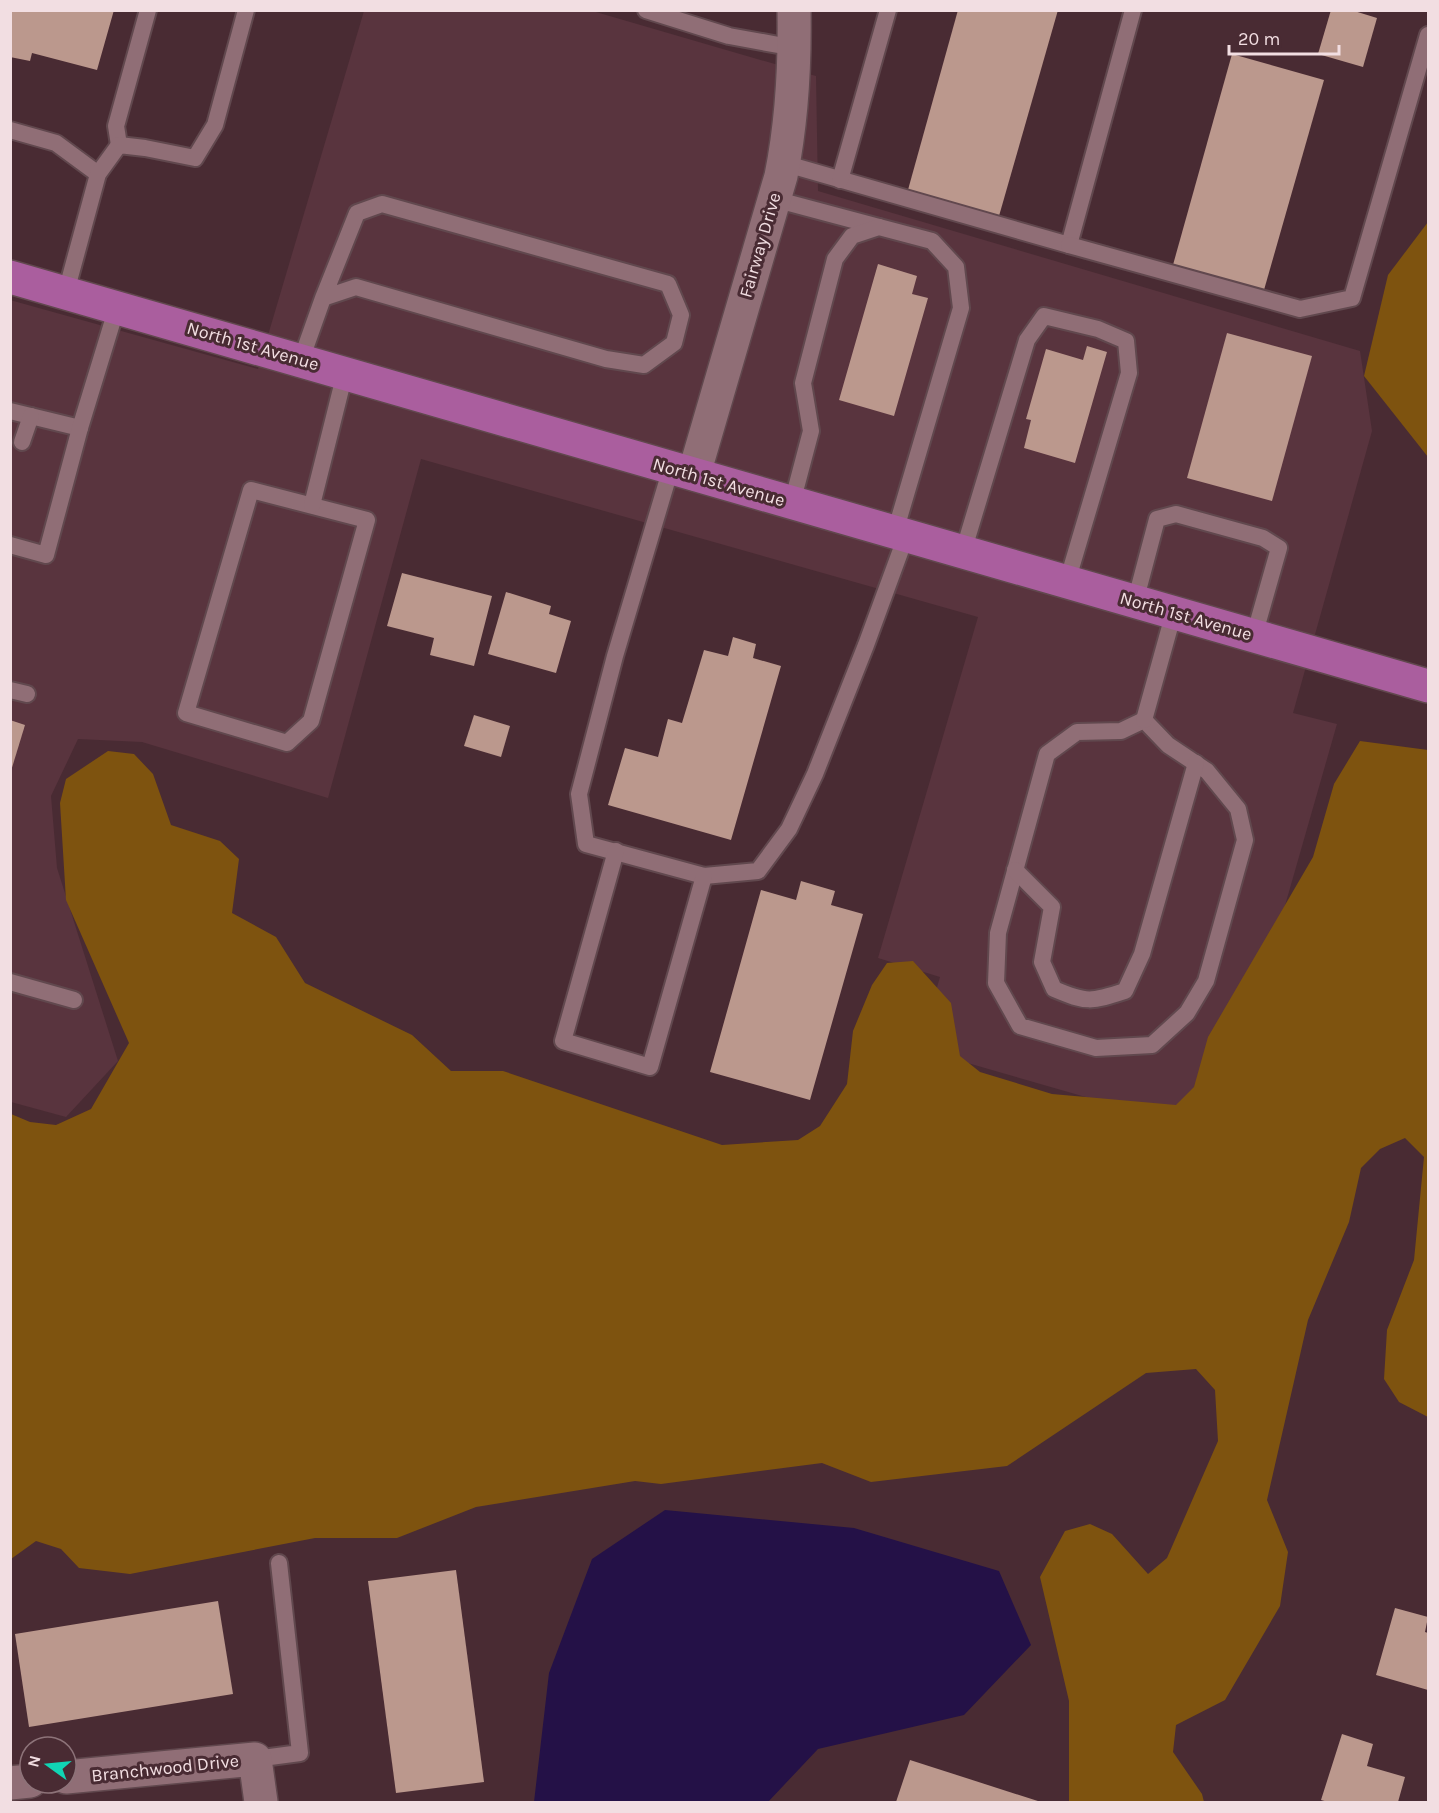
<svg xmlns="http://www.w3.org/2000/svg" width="1439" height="1813" font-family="Karla,sans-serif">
  <rect width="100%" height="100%" fill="#492b33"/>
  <!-- built -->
  <polygon fill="#59343e" points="589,10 816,76 818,191 1360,351 1372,431 1293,713 1337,724 1276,937 1183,1125 919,1049 940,977 878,958 978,617 421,459 328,798 142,742 78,739 51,796 57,868 118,1061 66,1117 11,1102 10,300 258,369 364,11"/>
  <!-- forest -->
  <g fill="#7e530f">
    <polygon points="1428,222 1428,457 1364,376 1388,275"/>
    <polygon points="1360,741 1428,750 1428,1417 1399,1402 1384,1379 1387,1330 1414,1260 1424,1157 1405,1138 1380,1149 1361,1168 1349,1222 1308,1320 1267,1500 1288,1552 1280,1606 1225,1700 1176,1725 1173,1752 1202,1794 1204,1802 1069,1802 1069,1701 1040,1577 1065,1531 1090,1524 1112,1534 1148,1574 1167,1558 1218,1441 1215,1390 1196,1369 1146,1373 1007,1466 871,1482 822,1463 661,1484 635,1481 476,1507 397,1538 315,1538 130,1574 79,1568 61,1549 36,1541 11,1559 11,1114 30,1122 56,1125 91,1109 129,1043 66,900 60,803 66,779 108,751 134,754 153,774 171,825 220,841 239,859 232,913 276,937 305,983 412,1035 451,1071 503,1071 722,1145 798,1140 820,1126 847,1084 853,1031 872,985 887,963 913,961 951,1003 960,1056 980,1072 1052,1094 1176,1105 1194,1087 1208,1037 1313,857 1334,784"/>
  </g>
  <!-- water -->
  <polygon fill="#241147" points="665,1510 854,1528 999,1571 1031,1645 964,1715 818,1749 768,1802 534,1802 549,1673 592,1559"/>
  <!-- building -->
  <g fill="#bb988d">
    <polygon points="10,10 114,10 97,70 32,53 30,61 10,57"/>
    <polygon points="958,10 1058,10 997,223 906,197"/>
    <polygon points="1331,10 1351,10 1377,18 1363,67 1318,54"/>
    <polygon points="1232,54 1324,80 1262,297 1171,272"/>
    <polygon points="878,264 917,276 912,294 928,298 894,416 839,400"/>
    <polygon points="1227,333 1312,356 1272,501 1187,478"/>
    <polygon points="1087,346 1107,352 1075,463 1024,448 1031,420 1026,419 1046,349 1083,360"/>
    <polygon points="402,573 492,596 474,666 430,655 434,638 387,626"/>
    <polygon points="506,592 551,606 549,614 571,621 556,673 488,654"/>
    <polygon points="733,637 756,644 753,658 781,666 731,840 608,805 625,748 658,757 668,719 682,723 704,650 728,656"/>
    <polygon points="474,715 510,726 501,757 464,746"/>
    <polygon points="10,720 25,725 11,771 10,771"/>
    <polygon points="801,881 835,891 831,905 863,914 810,1100 710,1072 761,890 796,900"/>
    <polygon points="456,1570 484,1782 396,1793 368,1581"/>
    <polygon points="218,1601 233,1694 29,1727 15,1634"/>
    <polygon points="1395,1608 1428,1617 1425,1632 1428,1633 1428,1690 1376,1675"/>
    <polygon points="1342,1734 1373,1744 1367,1766 1405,1777 1398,1802 1328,1802 1321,1800"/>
    <polygon points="910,1760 1041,1802 896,1802"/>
  </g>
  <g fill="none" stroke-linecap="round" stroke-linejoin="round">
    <defs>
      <g id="lane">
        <polyline points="646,10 729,36 795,48"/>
        <polyline points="10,130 56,143 98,174"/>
        <polyline points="119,145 116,126 148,10"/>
        <polyline points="783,163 1069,245 1133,10"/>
        <polyline points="840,180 888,10"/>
        <polyline points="774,199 879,227"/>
        <polyline points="1069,245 1300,309 1352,298 1428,35"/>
        <polyline points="66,292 98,174 119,145 145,148 195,158 215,125 246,10"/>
        <polyline points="301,360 323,298 357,213 382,204 668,284 681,315 674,343 644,365 606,359 356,287 323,298"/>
        <polyline points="10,411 80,428"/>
        <polyline points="22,442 31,416"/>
        <polyline points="671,468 615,656 579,794 586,844 704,876 758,871 789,829 815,774 866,645 906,536"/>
        <polygon points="251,490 367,520 311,721 287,743 186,713"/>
        <polyline points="792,503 811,431 803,383 835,259 852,236 879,227 932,241 956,267 961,308 895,532"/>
        <polyline points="312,505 345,373"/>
        <polyline points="10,545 46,555 80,428 117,307"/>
        <polyline points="963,552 1027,340 1044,316 1098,329 1126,341 1129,373 1067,582"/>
        <polyline points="1135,602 1157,519 1176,514 1263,538 1279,548 1254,636"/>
        <polyline points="10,690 27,694"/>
        <polygon points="1144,720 1168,745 1207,771 1238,809 1245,840 1206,981 1187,1013 1152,1045 1096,1048 1020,1026 996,983 998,933 1047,754 1077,732 1121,731"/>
        <polyline points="1144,720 1174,612"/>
        <polyline points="616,851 563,1041 650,1067 704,876"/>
        <path d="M 1015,870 L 1052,907 L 1042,962 L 1054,989 C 1087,1003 1091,1002 1125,991 L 1142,954 L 1196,763"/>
        <polyline points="10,982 74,1000"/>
        <polyline points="255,1759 300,1753 279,1563"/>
      </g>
      <g id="street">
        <path d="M 694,474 L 781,176 C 792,121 795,66 794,10"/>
        <polyline points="66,1777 255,1759 261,1802"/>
        <polyline points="10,1783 30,1781"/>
      </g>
      <polyline id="primary" points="10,277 1428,686"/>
    </defs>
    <!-- lane casing -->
    <use href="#lane" stroke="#61484e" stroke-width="20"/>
    <!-- street casing -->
    <use href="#street" stroke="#61484e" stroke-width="36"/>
    <!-- primary casing -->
    <use href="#primary" stroke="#61484e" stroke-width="36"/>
    <!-- lane -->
    <use href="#lane" stroke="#906e76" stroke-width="16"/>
    <!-- street -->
    <use href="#street" stroke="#906e76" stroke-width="33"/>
    <!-- primary -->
    <use href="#primary" stroke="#aa5e9e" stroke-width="33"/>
  </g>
  <g text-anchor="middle" stroke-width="6" stroke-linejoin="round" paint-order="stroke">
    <!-- street labels -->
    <g font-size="18" fill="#f2dee2" stroke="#492b33">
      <text transform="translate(760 245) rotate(-74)" y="6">Fairway Drive</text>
      <text transform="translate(253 346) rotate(16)" y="6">North 1st Avenue</text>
      <text transform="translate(719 482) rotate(16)" y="6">North 1st Avenue</text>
      <text transform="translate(1186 616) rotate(16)" y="6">North 1st Avenue</text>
      <text transform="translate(165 1768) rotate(-6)" y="6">Branchwood Drive</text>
    </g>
  </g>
  <!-- border -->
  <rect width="1439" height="1813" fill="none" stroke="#f2dee2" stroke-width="24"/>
  <!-- north arrow -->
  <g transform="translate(48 1765) rotate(285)"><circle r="28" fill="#492b33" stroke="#8d7379" stroke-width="1.5"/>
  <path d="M0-4.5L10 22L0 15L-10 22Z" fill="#11d5b4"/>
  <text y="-9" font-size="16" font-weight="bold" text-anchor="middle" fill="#f2dee2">N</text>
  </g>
  <!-- scale -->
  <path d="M1229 45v9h110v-9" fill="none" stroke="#f2dee2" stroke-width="3"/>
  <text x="1238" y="45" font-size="18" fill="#f2dee2" stroke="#492b33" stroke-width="4.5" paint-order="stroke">20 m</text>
</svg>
